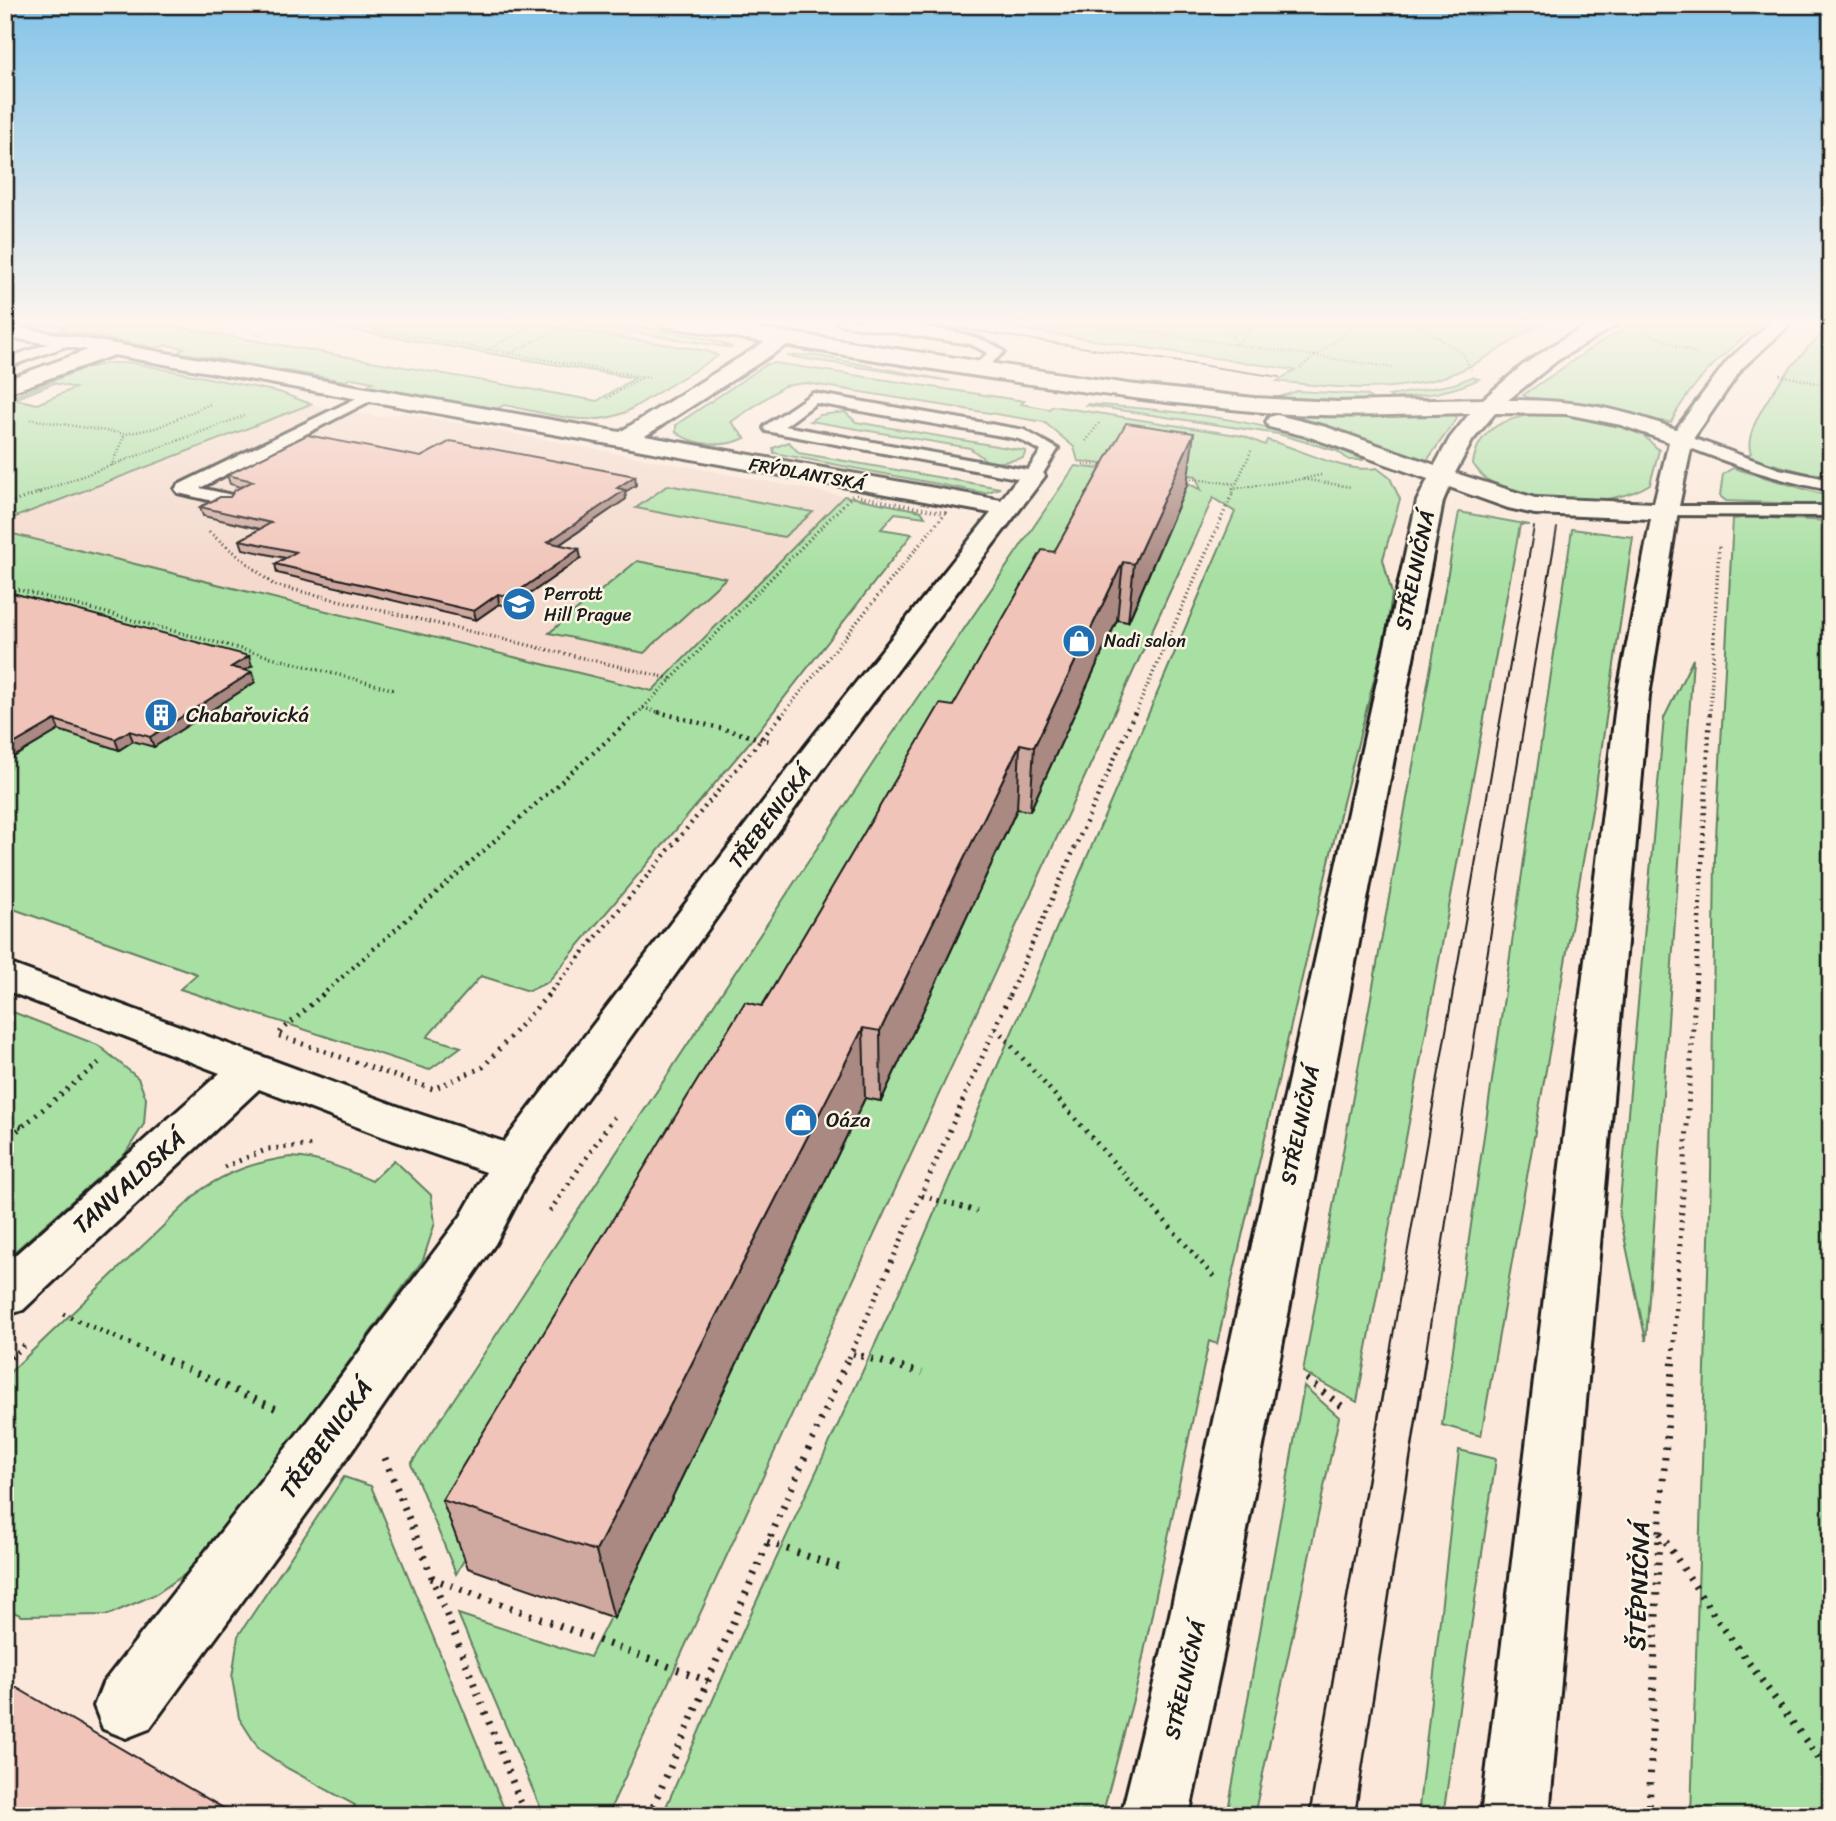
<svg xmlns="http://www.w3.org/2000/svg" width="1836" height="1821" font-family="Sriracha,sans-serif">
  <rect width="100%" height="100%" fill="#fbe8da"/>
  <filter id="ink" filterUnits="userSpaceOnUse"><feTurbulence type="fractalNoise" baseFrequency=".0143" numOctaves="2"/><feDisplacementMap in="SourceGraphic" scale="14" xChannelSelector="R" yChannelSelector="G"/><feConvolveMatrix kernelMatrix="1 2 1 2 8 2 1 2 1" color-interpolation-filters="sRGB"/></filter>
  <g filter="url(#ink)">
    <!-- built -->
    <polygon fill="#f4d9cc" points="311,404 378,417 403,413 844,496 652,691 5,894 5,521"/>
    <!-- green -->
    <g fill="#a8e0a3" stroke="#627e60" stroke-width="2" fill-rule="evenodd">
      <path d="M 5,320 L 138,320 L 597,401 L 635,378 L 291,320 L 511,320 L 707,351 L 718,356 L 626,412 C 590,429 541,412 504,405 L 495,410 L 366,386 L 373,382 L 352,378 L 345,381 L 178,352 L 184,348 L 166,345 L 157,348 L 60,330 L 66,327 L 49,324 L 41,327 Z"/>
      <path d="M 557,320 C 589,320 708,333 733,348 Z"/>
      <path d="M 960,320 L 1547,320 C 1520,335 1495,354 1468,367 C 1410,396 1340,389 1277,381 L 1295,370 Z"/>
      <path d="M 1638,321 L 1767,320 C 1729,347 1692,380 1671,422 L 1659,421 L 1602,405 L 1529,398 L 1523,395 L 1596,345 Z"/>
      <path d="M 1831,327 L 1831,475 L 1807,473 L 1746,457 L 1751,453 C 1738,426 1807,342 1831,327 Z"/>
      <polygon points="812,355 950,381 787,356"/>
      <path d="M 109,363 L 133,363 L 279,392 L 311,404 L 5,521 L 5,400 L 82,369 ZM 54,383 L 75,388 L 37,404 L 15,399 Z"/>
      <path d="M 775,363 L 1024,401 L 1021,404 L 1049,409 L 1053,406 L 1243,436 L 1265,445 L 1267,440 C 1300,448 1345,474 1377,468 L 1390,478 L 1400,499 L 1383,559 L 1392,594 L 1387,628 L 1340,814 L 1217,1344 L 1209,1341 L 1138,1681 L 1102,1816 L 662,1816 L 747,1622 L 918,1251 L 1235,512 L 1213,498 L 607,1816 L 544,1816 L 458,1614 L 590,1657 L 721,1396 L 865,1098 L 881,1101 L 1017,809 L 1030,811 L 1117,620 L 1129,621 L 1188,483 L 1201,490 L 1196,476 L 1078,461 L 1074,447 L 1044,422 L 806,383 L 784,386 L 731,422 L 745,438 C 725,448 693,446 676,432 L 676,425 L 680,422 L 767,364 Z"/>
      <path d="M 1472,377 L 1479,379 C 1452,392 1422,396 1393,399 L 1389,396 L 1454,384 Z"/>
      <polygon points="1297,391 1367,395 1374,401 1277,398"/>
      <path d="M 1088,404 C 1182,411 1278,420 1364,460 L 1349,460 L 1337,451 L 1278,434 L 1086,405 Z"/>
      <polygon points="845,412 856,422 1026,451 1023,458 991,464 970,448 810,421 820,415"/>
      <polygon points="1453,413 1457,418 1428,459 1418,460 1285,415"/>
      <path d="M 1543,413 L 1584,417 L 1619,425 L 1642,434 L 1659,450 L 1650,484 C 1610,510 1529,504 1488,480 C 1482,477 1477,469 1473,464 C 1478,425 1510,417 1543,413 Z"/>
      <polygon points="789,442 799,453 1000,488 985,493 774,453 773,448"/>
      <polygon points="1075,466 1117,471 746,1070 456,1574 411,1464 885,745"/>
      <polygon points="1733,468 1828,496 1831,503 1827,505 1726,501 1720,496 1723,474"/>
      <polygon points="668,485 813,512 784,537 636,508"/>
      <polygon points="844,496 921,511 925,517 895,513 881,529 912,534 748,744 548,982 529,991 481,976 427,1037 461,1047 429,1070 180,989 197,974 5,906 5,762 59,730 119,750 133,741 154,747 234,677 251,666 5,654 5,532 652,691"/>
      <polygon points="1459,512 1530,525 1520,525 1357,1402 1303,1372"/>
      <polygon points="1748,517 1831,521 1831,1816 1691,1816 1711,1176 1715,856 1733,519"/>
      <polygon points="1572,529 1633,537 1594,799 1481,1436 1442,1425"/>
      <polygon points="637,561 726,578 644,653 549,633"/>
      <polygon points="1693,659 1646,1341 1619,1212 1664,718"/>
      <polygon points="5,1009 98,1045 138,1078 146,1098 144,1124 125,1154 5,1260"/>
      <path d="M 290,1157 C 320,1158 345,1169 372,1181 L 394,1160 L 431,1195 L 435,1223 L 423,1260 L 204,1561 L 156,1594 L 108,1615 L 22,1616 L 5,1608 L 5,1377 L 201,1190 C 229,1171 256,1162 290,1157 Z"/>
      <polygon points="1304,1386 1339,1417 1254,1816 1227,1816"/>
      <polygon points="1459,1450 1496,1459 1443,1816 1418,1816"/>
      <polygon points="344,1477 371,1486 507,1816 348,1816 355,1805 287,1768 259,1749 239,1718 232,1678 238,1636"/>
    </g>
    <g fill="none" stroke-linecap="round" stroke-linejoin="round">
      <defs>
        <g id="lane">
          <path d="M 834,320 C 870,320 979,327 1004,352 L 983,371 L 978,372 L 971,368 L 988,353 L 970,344 L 840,324 Z"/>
          <polygon points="64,338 69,339 69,345 5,368 5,359"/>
          <polygon points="369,392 376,396 374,399 200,488 232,495 235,499 232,503 226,504 178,493 175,489 178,485"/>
          <path d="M 813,393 L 1024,430 L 1058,449 L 1039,480 L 1033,481 L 766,431 L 764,428 L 766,425 ZM 816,403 L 1019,439 L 1041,451 L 1028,470 L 785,426 Z"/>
          <path d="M 1681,434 L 1779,469 L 1831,480 L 1831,490 C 1777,481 1726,462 1675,442 L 1673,439 Z"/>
          <polygon points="1665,506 1831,506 1831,516 1659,515 1656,511 1659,507"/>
        </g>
        <path id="street" d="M 5,325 L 620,432 L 776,335 L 790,335 L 793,339 L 790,343 L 645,436 L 1001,500 C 1013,485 1021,466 1042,471 L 1045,476 L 831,758 L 532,1174 L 495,1244 L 352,1451 L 149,1729 L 126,1738 L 103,1729 L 94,1706 L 103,1683 L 312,1415 L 461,1216 L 486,1172 L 384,1137 L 259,1089 L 23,1310 L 5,1316 L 5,1264 L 220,1073 L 5,990 L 5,962 L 416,1113 L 504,1142 L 807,744 L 991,513 L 114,355 L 5,394 L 5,380 L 88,350 L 5,337 Z"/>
        <path id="secondary" d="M 654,320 L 705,320 L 1128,384 L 1254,398 L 1337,402 L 1483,399 L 1523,365 L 1564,338 L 1599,320 L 1624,320 L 1558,360 L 1508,400 C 1573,400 1615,407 1676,429 L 1728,360 L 1774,320 L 1795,320 L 1742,368 L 1693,439 L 1678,511 L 1649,696 L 1549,1816 L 1481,1816 L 1617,696 L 1651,519 L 1535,514 L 1508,508 L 1449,487 L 1443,501 L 1225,1646 L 1189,1816 L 1121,1816 L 1163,1646 L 1417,501 L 1428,479 L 1310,437 L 1269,427 L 1266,422 L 1269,417 L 1277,415 L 1326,427 L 1435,465 L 1450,438 L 1470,413 C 1397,415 1325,418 1252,411 C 1055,393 859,356 663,326 ZM 1495,413 L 1566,414 L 1621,425 L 1669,442 L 1654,503 L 1535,498 L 1455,473 L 1472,441 Z"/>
      </defs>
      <!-- lane casing -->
      <use href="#lane" stroke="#1c1c1c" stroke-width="6"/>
      <!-- street casing -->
      <use href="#street" stroke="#1c1c1c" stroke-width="6"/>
      <!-- secondary casing -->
      <use href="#secondary" stroke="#1c1c1c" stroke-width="6"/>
      <!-- path-far4 -->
      <g stroke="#1c1c1c" stroke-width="2.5" stroke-dasharray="1 2.5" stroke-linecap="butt">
        <polyline points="321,320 649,378"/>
        <polyline points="540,320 633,336"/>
        <polyline points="1061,320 1315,356"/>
        <polyline points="1214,320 1233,337 1236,345 1259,320"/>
        <polyline points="1363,320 1315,356 1394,368"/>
        <polyline points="1410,320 1463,353 1471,370"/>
        <polyline points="1647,333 1697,354"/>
        <polyline points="254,336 292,320"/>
        <polyline points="488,349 543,321"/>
        <polyline points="511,353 566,325"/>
        <polyline points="1300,368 1315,356"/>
        <polyline points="1780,375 1831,386"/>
        <polyline points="607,398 641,378"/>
        <polyline points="30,419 125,434 156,428 210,404"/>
        <polyline points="1086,441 1099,423"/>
        <polyline points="1083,464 1106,467"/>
        <polyline points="111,466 125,434"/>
        <polyline points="1321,475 1302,479 1351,487"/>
        <polyline points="1184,478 1235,484"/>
        <polyline points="1232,489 1302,479"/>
        <polyline points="37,493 244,416"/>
        <polyline points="1232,493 1252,449"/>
      </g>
      <!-- path-far3 -->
      <g stroke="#1c1c1c" stroke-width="3.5" stroke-dasharray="1 3.5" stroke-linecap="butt">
        <polyline points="5,505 41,492"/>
        <polyline points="209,532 274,585 672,679"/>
        <polyline points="5,586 395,690"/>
        <polyline points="643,708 664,714"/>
        <polyline points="637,714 853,495 945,513 783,714"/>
        <polyline points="1135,714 1233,492"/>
        <polyline points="1710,714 1719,545"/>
      </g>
      <!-- path-far2 -->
      <g stroke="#1c1c1c" stroke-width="4.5" stroke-dasharray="2 5" stroke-linecap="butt">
        <polyline points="658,712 773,742"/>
        <polyline points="321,996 639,712"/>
        <polyline points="547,996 784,712"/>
        <polyline points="1009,996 1135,712"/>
        <polyline points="1695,996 1710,712"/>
      </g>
      <!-- path-far1 -->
      <g stroke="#1c1c1c" stroke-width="5" stroke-dasharray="2 6" stroke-linecap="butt">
        <polyline points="323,994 277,1035 433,1089 483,1067 549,994"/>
        <polyline points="996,1028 1214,1277"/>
        <polyline points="5,1120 22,1127"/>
        <polyline points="5,1141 101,1061"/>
        <polyline points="224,1167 268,1149 316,1145"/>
        <polyline points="922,1196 977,1211"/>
        <polyline points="550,1211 614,1117"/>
        <polyline points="63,1314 162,1358"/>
        <polyline points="853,1354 867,1358"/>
        <polyline points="11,1358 27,1343"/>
        <polyline points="849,1358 1010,994"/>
        <polyline points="1673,1358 1695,994"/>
      </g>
      <!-- path -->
      <g stroke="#1c1c1c" stroke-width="7" stroke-dasharray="2.5 8" stroke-linecap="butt">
        <polyline points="158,1356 279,1410"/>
        <polyline points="861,1356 922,1373"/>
        <polyline points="5,1363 13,1356"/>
        <polyline points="1306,1379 1347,1410"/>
        <polyline points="385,1458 526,1816"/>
        <polyline points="1660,1533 1716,1618 1831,1775"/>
        <polyline points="767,1542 844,1569"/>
        <polyline points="431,1578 708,1681"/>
        <polyline points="649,1816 849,1356"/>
        <polyline points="1649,1816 1659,1532 1673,1356"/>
      </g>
      <!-- lane -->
      <use href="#lane" fill="#fcf5e5" fill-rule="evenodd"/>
      <!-- street -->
      <use href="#street" fill="#fcf5e5" fill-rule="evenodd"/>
      <!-- secondary -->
      <use href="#secondary" fill="#fcf5e5" fill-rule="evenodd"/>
      <!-- tram-far1 -->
      <g stroke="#1c1c1c" stroke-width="2">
        <polyline points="903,320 1279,377"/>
        <polyline points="1389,1358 1534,527"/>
        <polyline points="1425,1358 1510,808 1557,528"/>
      </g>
      <!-- tram -->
      <g stroke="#1c1c1c" stroke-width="2.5">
        <polyline points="1309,1816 1389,1356"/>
        <polyline points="1355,1816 1426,1356"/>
      </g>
    </g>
    <!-- wall -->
    <g fill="#cfa99f" stroke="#1c1c1c" stroke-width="2">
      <polygon points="421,457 635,476 636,485 625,492 626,499 559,545 581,558 511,607 499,604 476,620 277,573 275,564 285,558 243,549 240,540 260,529 203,516 200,507 230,497 241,487 230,484 227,475"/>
      <polygon points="1187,485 1128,622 1117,620 1030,811 1017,809 881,1101 865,1098 614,1618 468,1568 442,1500 762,1006 953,706 1054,552"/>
      <polygon points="5,591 252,666 245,670 255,682 154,747 133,741 119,750 59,730 5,762"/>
    </g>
    <!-- shaded-wall -->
    <g fill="#a98982" stroke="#1c1c1c" stroke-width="2">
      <polygon points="1194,433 1187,485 1128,622 1134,564"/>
      <polygon points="635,476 636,485 625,492 626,499 550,551 548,542 617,488"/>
      <polygon points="579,549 581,558 511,607 510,597"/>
      <polygon points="1123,562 1117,620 1030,811 1034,747"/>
      <polygon points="498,594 499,604 476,620 474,611"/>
      <polygon points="249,656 252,666 234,677 231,667"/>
      <polygon points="252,672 255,682 154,747 150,737"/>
      <polygon points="55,720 59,730 5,762 5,749"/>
      <polygon points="129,731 133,741 119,750 115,739"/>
      <polygon points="1020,744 1017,809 881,1101 880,1031"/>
      <polygon points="863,1028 865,1098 614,1618 596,1551"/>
    </g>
    <!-- building -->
    <g fill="#f1c4b9" stroke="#1c1c1c" stroke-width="2">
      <polygon points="1126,423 1194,433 1134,564 1123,562 1034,747 1020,744 880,1031 863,1028 596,1551 442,1500 745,1002 762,1006 940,704 953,706 1042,550 1054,552"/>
      <polygon points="307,435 421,457 451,441 635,476 617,488 625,490 548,542 579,549 510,597 498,594 474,611 275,564 296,552 240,540 271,523 200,507 220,497 230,497 235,490 253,481 227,475"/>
      <polygon points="5,591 249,656 231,667 252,672 150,737 129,731 115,739 55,720 5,749"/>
      <polygon points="5,1681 237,1816 5,1816"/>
    </g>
  </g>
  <!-- sky -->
  <linearGradient id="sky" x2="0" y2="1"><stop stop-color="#83c4e9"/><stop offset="0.56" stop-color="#fdf5ee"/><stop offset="1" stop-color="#fdf5ee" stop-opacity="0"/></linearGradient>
  <rect width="1836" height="575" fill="url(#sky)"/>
  <!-- icons -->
  <defs>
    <symbol id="school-disc" viewBox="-11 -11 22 22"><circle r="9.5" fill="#1f6fb2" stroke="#fcf5e5"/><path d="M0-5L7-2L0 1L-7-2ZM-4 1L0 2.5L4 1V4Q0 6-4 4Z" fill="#fff"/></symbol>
    <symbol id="shop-disc" viewBox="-11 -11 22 22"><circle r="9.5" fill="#1f6fb2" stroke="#fcf5e5"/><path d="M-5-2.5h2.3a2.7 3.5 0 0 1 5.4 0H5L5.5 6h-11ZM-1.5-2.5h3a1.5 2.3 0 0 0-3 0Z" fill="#fff"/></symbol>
    <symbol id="building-disc" viewBox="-11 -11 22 22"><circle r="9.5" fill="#1f6fb2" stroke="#fcf5e5"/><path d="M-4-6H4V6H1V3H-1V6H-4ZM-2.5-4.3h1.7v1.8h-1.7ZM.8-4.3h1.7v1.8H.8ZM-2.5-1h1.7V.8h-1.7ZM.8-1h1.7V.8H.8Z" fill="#fff"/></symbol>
  </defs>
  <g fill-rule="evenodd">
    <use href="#school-disc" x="500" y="585" width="38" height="38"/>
    <use href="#shop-disc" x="1060" y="622" width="38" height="38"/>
    <use href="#building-disc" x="142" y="696" width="38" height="38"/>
    <use href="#shop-disc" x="782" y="1101" width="38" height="38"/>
  </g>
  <g text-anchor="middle" stroke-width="5" stroke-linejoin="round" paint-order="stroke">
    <!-- far-street labels -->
    <g font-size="18" fill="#1c1c1c" stroke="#fcf5e5">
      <text transform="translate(807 474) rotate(10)" y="6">FRÝDLANTSKÁ</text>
    </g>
    <!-- far-poi labels -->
    <g font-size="18" fill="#1c1c1c" stroke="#fcf5e5" text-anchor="start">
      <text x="544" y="600">Perrott<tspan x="544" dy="21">Hill Prague</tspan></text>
      <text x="1104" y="647">Nadi salon</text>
    </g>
    <!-- street labels -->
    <g font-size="21" fill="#1c1c1c" stroke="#fcf5e5">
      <text transform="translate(1415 570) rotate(-78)" y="7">STŘELNIČNÁ</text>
      <text transform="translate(770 817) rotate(-53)" y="7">TŘEBENICKÁ</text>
      <text transform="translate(1300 1125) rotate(-78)" y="7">STŘELNIČNÁ</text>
      <text transform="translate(1185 1680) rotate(-77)" y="7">STŘELNIČNÁ</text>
    </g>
    <!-- poi labels -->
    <g font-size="21" fill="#1c1c1c" stroke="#fcf5e5" text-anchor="start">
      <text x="186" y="722">Chabařovická</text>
      <text x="826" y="1127">Oáza</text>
    </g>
    <!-- near-street labels -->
    <g font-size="24" fill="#1c1c1c" stroke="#fcf5e5">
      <text transform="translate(129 1182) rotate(-42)" y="8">TANVALDSKÁ</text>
      <text transform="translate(326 1439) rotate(-54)" y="8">TŘEBENICKÁ</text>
      <text transform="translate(1639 1586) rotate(-88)" y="8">ŠTĚPNIČNÁ</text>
    </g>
  </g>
  <!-- margin -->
  <rect width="1836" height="1821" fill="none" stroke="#fcf5e5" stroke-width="28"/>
  <rect x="14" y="14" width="1808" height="1793" fill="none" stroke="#1c1c1c" stroke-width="2.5" filter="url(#ink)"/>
</svg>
